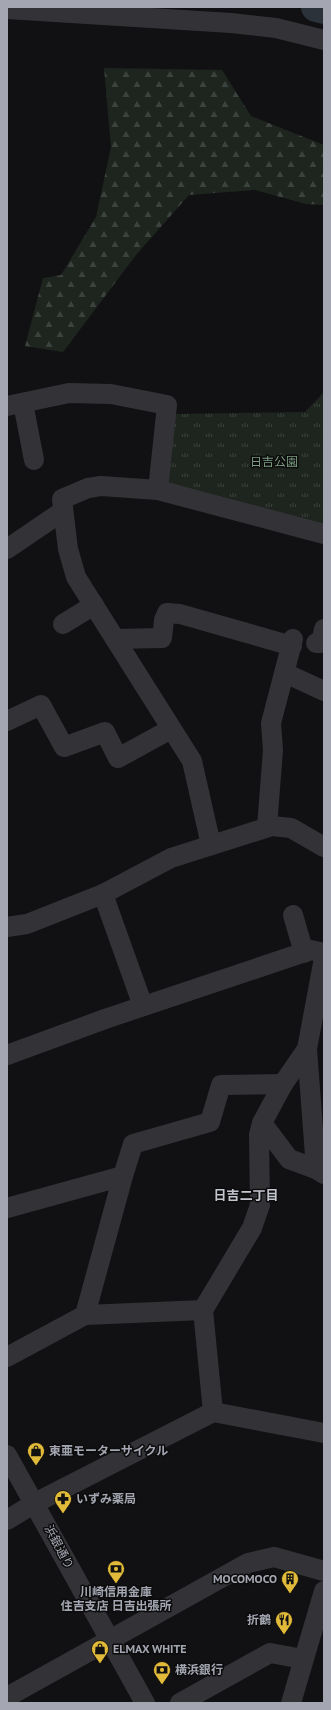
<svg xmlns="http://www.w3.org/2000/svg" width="331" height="1710" font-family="'PT Sans','Noto Sans JP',sans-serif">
  <defs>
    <pattern id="forest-firs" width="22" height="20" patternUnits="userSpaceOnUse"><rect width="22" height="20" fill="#1e251f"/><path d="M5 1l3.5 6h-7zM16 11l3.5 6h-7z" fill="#3c423d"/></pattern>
    <pattern id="park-tufts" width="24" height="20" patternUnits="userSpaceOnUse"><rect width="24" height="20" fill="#1e251f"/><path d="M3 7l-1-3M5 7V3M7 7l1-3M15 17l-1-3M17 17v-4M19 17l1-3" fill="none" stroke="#3c423d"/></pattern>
  </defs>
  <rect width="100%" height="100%" fill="#111113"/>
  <!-- forest -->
  <polygon fill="url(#forest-firs)" points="104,68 222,70 251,116 324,145 324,205 306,204 255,190 189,195 136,255 63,352 25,346 43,278 61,275 96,217 111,147"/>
  <!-- park -->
  <polygon fill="url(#park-tufts)" points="324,392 324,522 319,526 173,486 166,480 174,414 305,412"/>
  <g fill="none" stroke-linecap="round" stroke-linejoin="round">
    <!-- river -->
    <polyline stroke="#2c323a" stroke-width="30" points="316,7 324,9"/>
    <!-- minor -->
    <g stroke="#333337" stroke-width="20">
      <polyline points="7,9 231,23 276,28 324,40"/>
      <polyline points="23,403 34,460"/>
      <polyline points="7,406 69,393 111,394 167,405 158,490"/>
      <polyline points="7,549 63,511"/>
      <polyline points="63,624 94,605"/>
      <polyline points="115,639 162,638 164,620 167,613 180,614 292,646"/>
      <polyline points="316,643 321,643 324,629"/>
      <polyline points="285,673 324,691"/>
      <polyline points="7,721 41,705 64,747 105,732 118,758 171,729"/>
      <polyline points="267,827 273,750 271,723 293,639"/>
      <polyline points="211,845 192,761 76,577 68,549 62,499 88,488 101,486 158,490 324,534"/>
      <polyline points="103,894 143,1006"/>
      <polyline points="293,915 304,953"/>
      <polyline points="7,927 27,924 103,894 171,858 272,826 291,828 324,847"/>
      <polyline points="307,1049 316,1169"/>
      <polyline points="7,1055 105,1019 311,950 324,953"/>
      <polyline points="262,1123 289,1159 316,1169 324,1174"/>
      <polyline points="123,1176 133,1144 210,1122 221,1085 283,1084"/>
      <polyline points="7,1208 123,1176 85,1315"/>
      <polyline points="7,1357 85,1315 203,1310"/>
      <polyline points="213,1412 203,1310 252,1228 260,1205 259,1135 262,1123 283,1084 307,1049 324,958"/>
      <polyline points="7,1455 145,1703"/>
      <polyline points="7,1520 35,1503 213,1412 324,1433"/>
      <polyline points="7,1697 248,1563 274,1557 324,1571"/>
      <polyline points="180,1703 270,1653 303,1659"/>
      <polyline points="291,1703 324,1591"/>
    </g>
  </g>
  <!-- icons -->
  <defs>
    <symbol id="shop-pin" viewBox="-11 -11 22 30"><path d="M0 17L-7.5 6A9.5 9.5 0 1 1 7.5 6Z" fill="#e2ba39" stroke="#0c0c0d"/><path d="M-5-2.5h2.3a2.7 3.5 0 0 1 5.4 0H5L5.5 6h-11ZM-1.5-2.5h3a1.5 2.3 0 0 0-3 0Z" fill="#111"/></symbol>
    <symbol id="pharmacy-pin" viewBox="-11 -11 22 30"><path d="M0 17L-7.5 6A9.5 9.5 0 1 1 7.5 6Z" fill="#e2ba39" stroke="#0c0c0d"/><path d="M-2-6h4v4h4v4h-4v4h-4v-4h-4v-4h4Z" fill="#111"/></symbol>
    <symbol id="bank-pin" viewBox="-11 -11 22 30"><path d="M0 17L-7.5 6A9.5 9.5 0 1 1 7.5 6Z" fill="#e2ba39" stroke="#0c0c0d"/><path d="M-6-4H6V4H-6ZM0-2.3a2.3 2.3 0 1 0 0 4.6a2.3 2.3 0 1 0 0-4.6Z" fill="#111"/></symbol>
    <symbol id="building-pin" viewBox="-11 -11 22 30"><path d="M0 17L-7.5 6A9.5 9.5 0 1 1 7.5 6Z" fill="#e2ba39" stroke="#0c0c0d"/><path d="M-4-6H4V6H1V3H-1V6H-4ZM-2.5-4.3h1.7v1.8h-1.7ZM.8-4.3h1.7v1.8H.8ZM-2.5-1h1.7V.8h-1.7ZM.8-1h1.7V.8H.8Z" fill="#111"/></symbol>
    <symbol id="restaurant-pin" viewBox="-11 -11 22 30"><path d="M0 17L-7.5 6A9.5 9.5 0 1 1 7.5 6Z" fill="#e2ba39" stroke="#0c0c0d"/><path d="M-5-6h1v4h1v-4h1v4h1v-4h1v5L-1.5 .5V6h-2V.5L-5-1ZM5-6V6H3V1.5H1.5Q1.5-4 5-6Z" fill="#111"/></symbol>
  </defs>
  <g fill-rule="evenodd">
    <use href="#shop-pin" x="26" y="1441" width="20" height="27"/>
    <use href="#pharmacy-pin" x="53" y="1489" width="20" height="27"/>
    <use href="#bank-pin" x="106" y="1559" width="20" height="27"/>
    <use href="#building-pin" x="280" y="1569" width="20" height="27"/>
    <use href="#restaurant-pin" x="274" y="1610" width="20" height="27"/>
    <use href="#shop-pin" x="90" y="1639" width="20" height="27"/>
    <use href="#bank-pin" x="152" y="1660" width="20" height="27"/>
  </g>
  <g text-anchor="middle" stroke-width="3" stroke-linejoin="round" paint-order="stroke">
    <!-- park labels -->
    <g font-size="12" fill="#7c9c81" stroke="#0c0c0d">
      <text x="274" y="466">日吉公園</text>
    </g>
    <!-- poi labels -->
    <g font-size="12" font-weight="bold" fill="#a4a7b2" stroke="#0c0c0d" text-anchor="start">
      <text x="49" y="1455">東亜モーターサイクル</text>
      <text x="76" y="1503">いずみ薬局</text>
      <text x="277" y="1583" text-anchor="end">MOCOMOCO</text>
      <text x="116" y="1596" text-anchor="middle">川崎信用金庫<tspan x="116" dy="14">住吉支店 日吉出張所</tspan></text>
      <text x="271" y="1624" text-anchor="end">折鶴</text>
      <text x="113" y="1653">ELMAX WHITE</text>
      <text x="175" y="1674">横浜銀行</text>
    </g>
    <!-- street labels -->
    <g font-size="12" fill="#a4a7b2" stroke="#0c0c0d">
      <text transform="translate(59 1547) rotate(62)" y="4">浜銀通り</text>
    </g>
    <!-- neighbourhood labels -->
    <g font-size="13" font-weight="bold" fill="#c4c6cf" stroke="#0c0c0d">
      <text x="246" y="1200">日吉二丁目</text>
    </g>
  </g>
  <!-- border -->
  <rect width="331" height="1710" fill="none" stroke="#a4a7b2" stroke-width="16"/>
</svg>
